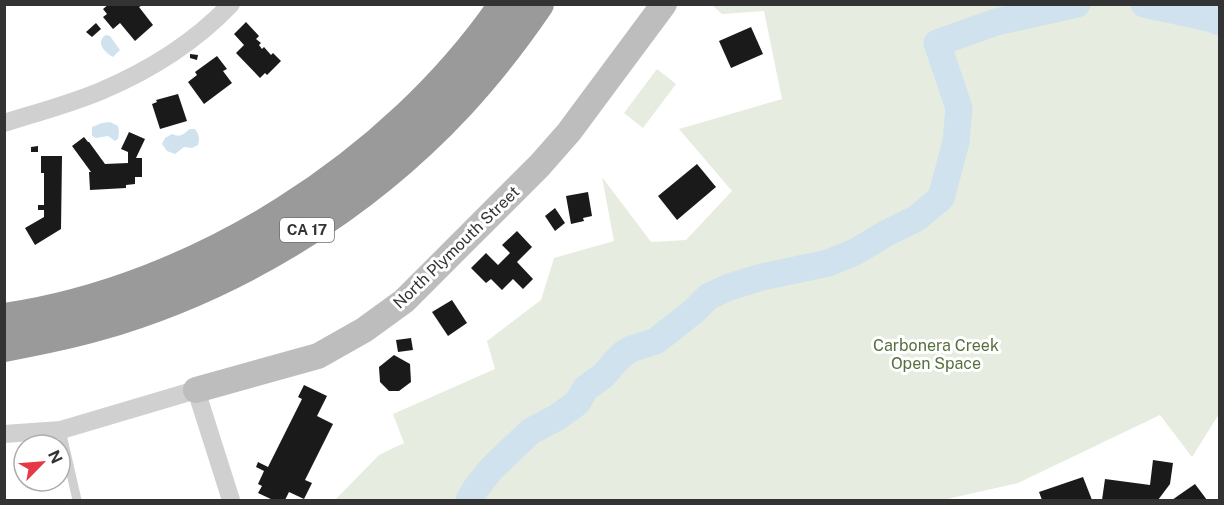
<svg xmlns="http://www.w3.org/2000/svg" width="1224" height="505" font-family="'Public Sans',sans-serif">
  <rect width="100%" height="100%" fill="#fff"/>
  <!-- green -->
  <g fill="#e6ecdf">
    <polygon points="712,5 1219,5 1219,414 1192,457 1160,415 1018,483 943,500 335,500 379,455 404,443 393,414 495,369 487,341 541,300 554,258 614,241 602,177 651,242 686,240 732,191 679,129 782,99 764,11 722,14"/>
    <polygon points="657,69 676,84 643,128 624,113"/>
  </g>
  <!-- water -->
  <g fill="#cfe2ee">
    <path d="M 106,35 L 110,36 L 120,50 L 113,57 C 104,52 95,42 106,35 Z"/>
    <polygon points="110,122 118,126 119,132 118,139 115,141 108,136 96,138 92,136 92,127 102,123"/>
    <path d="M 190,129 L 195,129 C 199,135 200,138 198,145 L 192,148 L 184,147 L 175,154 L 167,151 L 162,144 L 165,138 L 172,134 C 181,138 183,134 190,129 Z"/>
  </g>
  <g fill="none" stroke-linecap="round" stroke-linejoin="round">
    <!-- river -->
    <g stroke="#cfe2ee" stroke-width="27">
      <polyline points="1144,4 1209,18 1220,22"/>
      <polyline points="469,500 476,488 492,468 531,431 556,418 577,403 586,388 604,375 613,364 623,354 631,349 656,341 694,311 708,297 729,287 762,277 828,263 855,252 885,234 917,218 941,198 956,142 959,108 937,43 996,22 1077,4"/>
    </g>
  </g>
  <!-- building -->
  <g fill="#1a1a1a">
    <polygon points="109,4 140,4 141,6 139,7 153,25 135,41 120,23 113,29 103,17 107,14 103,9"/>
    <polygon points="246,22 259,36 256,39 261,43 259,45 262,49 264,47 271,55 273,53 281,61 267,75 265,73 260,78 236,53 244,45 234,34"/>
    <polygon points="96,23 101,29 92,37 86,32"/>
    <polygon points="751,27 763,54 731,68 719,41"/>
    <polygon points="190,54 198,55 197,60 190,58"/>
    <polygon points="217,56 227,69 223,71 232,83 204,104 188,82 197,75 195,72"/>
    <polygon points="178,94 187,121 160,129 152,104 157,102 156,100"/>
    <polygon points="129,132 145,139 136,158 142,158 142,177 135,177 135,184 126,185 126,188 90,190 89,172 91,172 72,146 84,137 88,142 89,142 105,164 128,163 128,152 121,149"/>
    <polygon points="38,146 38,152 31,152 31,147"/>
    <polygon points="41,156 62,156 61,229 35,245 25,228 44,217 44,210 38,210 38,205 44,205 44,173 41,173"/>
    <polygon points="697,164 716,187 677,220 658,196"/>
    <polygon points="588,192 592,216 583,218 584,221 571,224 566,196"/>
    <polygon points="555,208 565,223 555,231 545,216"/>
    <polygon points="517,231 532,247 517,262 533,279 523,289 513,279 502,290 491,279 486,283 471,268 486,253 498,265 510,253 502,245"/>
    <polygon points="452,300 467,323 448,336 432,312"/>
    <polygon points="411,338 413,350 398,352 396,340"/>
    <polygon points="394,355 410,364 411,382 399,391 389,391 380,382 379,367"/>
    <polygon points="304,385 327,396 317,416 333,424 305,480 312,483 304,499 289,492 285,500 273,500 258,493 262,486 258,484 264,471 256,467 258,462 268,467 302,399 298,397"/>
    <polygon points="1153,460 1173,463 1170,484 1158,500 1102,500 1105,479 1150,485"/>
    <polygon points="1083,477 1092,500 1042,500 1039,492"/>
    <polygon points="1195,484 1207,500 1172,500 1182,493"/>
  </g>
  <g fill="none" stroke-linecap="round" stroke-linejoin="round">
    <!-- lane -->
    <polyline stroke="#d0d0d0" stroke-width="9" points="61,430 77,500"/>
    <!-- street -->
    <g stroke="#d0d0d0" stroke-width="18">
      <path d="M 4,123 C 36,113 70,104 101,91 C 148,71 195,42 231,4"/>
      <polyline points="4,434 61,430 196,390 231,500"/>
    </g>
    <!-- secondary -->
    <polyline stroke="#bdbdbd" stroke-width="26" points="196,390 318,356 364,330 404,301 540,165 569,132 664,4"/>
    <!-- highway -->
    <g stroke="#9a9a9a" stroke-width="32">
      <path d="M 4,319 C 197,291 395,165 505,4"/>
      <path d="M 4,346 C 36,340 67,334 98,325 C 235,286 362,208 459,104 C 488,73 514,39 538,4"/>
    </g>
  </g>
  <g text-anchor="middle" stroke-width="6" stroke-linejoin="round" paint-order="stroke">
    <!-- shield labels -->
    <rect fill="#fff" stroke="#707070" stroke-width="1.5" x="280" y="218" width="54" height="24" rx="4.5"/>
    <g font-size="15" font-weight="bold" fill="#333">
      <text x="307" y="235">CA 17</text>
    </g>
    <!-- street labels -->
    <g font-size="16" fill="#333" stroke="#fff">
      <text transform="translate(456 247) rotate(-44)" y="6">North Plymouth Street</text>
    </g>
    <!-- park labels -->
    <g font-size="16" fill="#56703f" stroke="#fff">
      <text x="936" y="351">Carbonera Creek<tspan x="936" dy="18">Open Space</tspan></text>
    </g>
  </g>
  <!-- border -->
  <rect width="1224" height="505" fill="none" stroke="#333333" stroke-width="12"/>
  <!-- north arrow -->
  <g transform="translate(42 463) rotate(65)"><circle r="28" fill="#ffffff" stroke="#adadad" stroke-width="1.5"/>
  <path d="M0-4.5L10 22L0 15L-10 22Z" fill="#e63946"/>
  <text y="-9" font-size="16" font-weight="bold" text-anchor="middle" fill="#333333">N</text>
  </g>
</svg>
